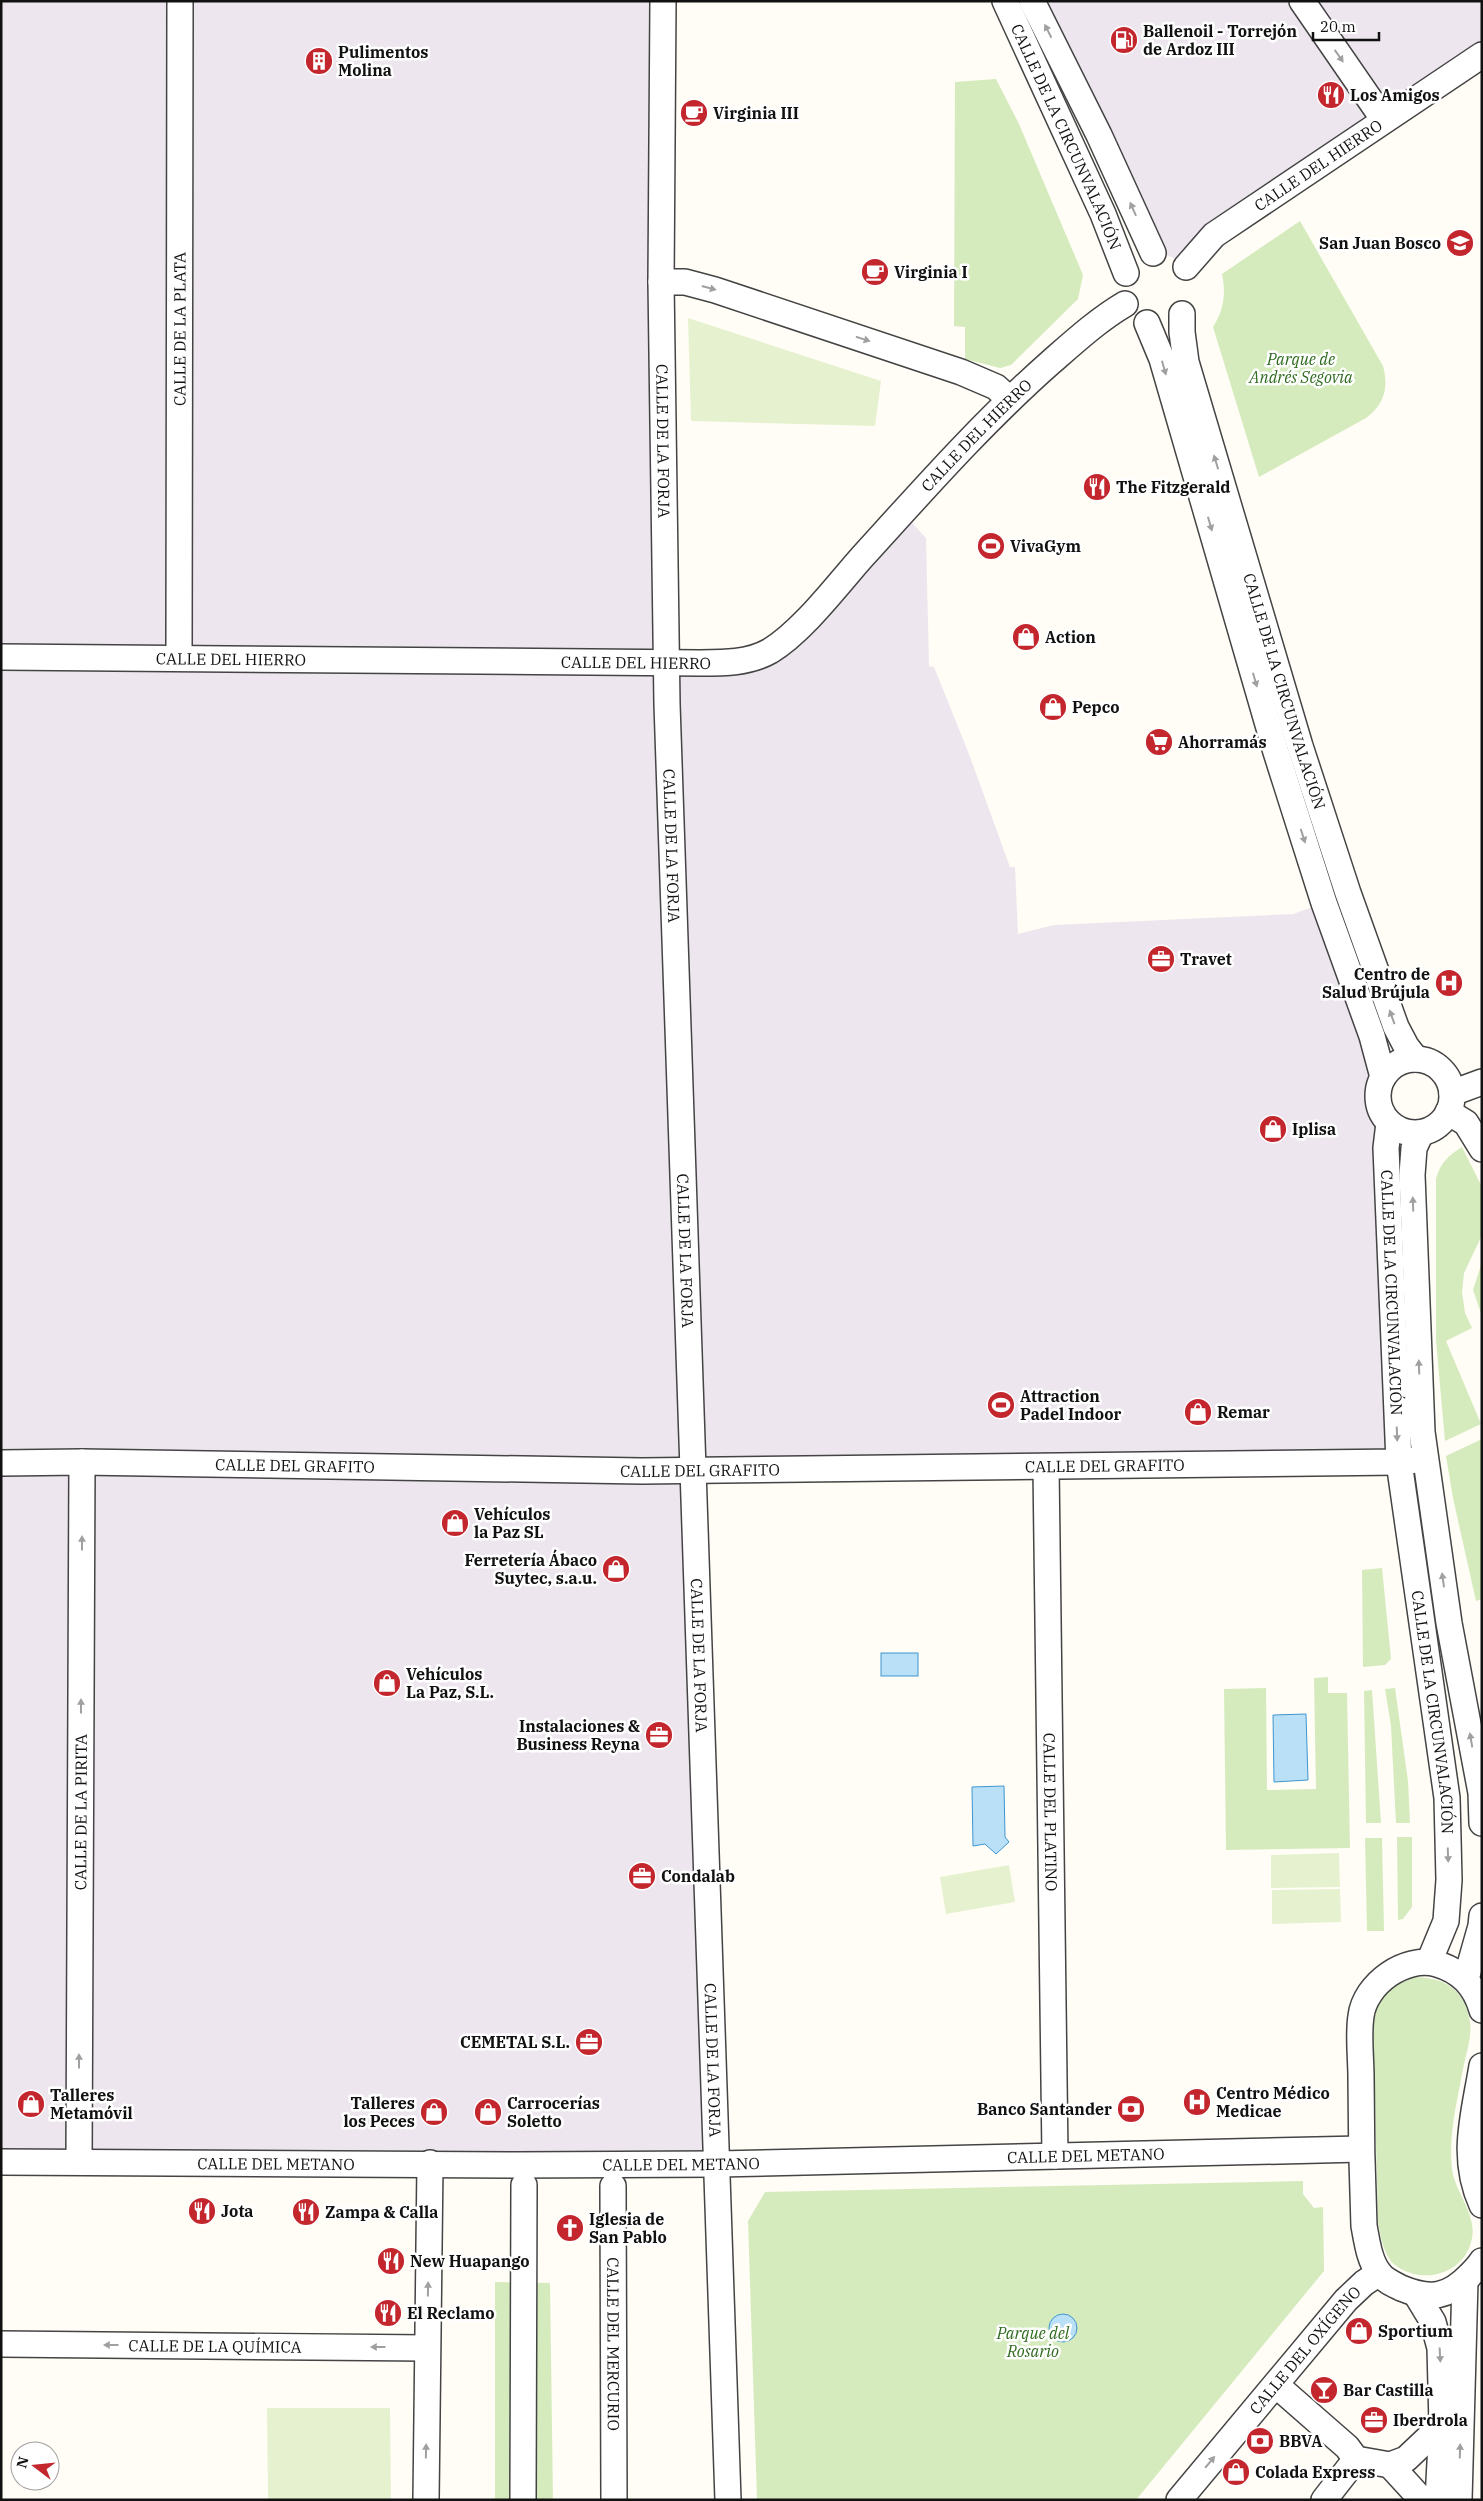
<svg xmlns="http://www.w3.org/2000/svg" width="1483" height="2501" font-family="'IBM Plex Serif',serif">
  <rect width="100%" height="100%" fill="#fffdf5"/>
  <!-- industrial -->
  <g fill="#eee6ef">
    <polygon points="1,1 663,1 667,663 754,658 903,513 926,538 929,666 934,667 969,754 1010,867 1015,867 1018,934 1054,925 1293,914 1324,903 1379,1087 1378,1099 1383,1116 1399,1462 692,1470 718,2164 1,2162"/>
    <polygon points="1032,1 1482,1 1482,55 1178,260 1162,253"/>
  </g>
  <!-- green -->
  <g fill="#d5ebbd">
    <polygon points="996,79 1019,124 1083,275 1078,299 1011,365 1000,368 965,359 965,327 954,326 955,82"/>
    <path d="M 1300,221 L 1383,366 C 1389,388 1384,405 1366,418 L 1259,477 L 1213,327 C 1224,310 1226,294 1222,274 Z"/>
    <path d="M 1462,1147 L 1482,1187 L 1482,1235 L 1464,1273 L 1462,1292 L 1465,1313 L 1472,1328 L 1446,1341 L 1481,1424 L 1445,1441 L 1436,1341 L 1436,1179 C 1440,1163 1448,1156 1462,1147 Z"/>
    <polygon points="1482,1262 1482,1316 1473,1290"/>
    <polygon points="1482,1439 1482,1599 1476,1601 1453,1498 1446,1456"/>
    <polygon points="1382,1568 1391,1659 1385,1665 1363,1667 1362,1570"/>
    <polygon points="1328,1677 1328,1693 1347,1693 1350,1848 1226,1850 1224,1689 1266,1688 1267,1790 1316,1789 1314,1678"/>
    <polygon points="1395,1688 1408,1781 1410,1823 1396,1823 1391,1726 1385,1689"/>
    <polygon points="1372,1690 1381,1823 1366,1823 1364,1691"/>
    <polygon points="1397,1837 1412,1837 1412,1907 1403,1919 1398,1920"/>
    <polygon points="1365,1838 1382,1838 1384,1931 1367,1931"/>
    <path d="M 1407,1977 C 1442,1976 1464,1986 1470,2022 C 1472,2035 1467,2051 1464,2064 C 1458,2097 1448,2135 1452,2169 C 1455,2192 1477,2215 1472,2238 C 1466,2274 1422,2286 1395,2265 C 1384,2257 1381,2236 1378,2223 L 1373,2018 C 1380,1994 1386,1988 1407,1977 Z"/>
    <polygon points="1303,2181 1303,2194 1314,2208 1323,2207 1324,2271 1136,2500 757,2500 748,2221 765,2192"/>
    <polygon points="495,2282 550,2283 553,2500 495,2500"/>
  </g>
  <!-- pitch -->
  <g fill="#e6f2cf">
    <polygon points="688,318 881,381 875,426 691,421"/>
    <polygon points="1339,1853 1340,1887 1271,1888 1271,1855"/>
    <polygon points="1009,1865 1015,1902 946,1914 940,1877"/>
    <polygon points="1340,1889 1341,1922 1272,1924 1272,1890"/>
    <polygon points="267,2408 390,2408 391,2500 268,2500"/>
  </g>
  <!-- water -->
  <g fill="#b9e0f7" stroke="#3f96cf">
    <rect x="881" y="1653" width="37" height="23"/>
    <polygon points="1306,1714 1308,1780 1274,1782 1273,1715"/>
    <polygon points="1004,1786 1005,1837 1009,1842 996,1854 985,1844 973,1846 972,1787"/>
    <circle cx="1063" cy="2328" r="14"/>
  </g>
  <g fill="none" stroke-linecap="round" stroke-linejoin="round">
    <defs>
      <g id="minor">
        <path id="s1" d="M 663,1 L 661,282 L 667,704 L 728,2500"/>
        <path id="s2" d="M 1005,1 L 1103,214 L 1126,273"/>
        <polyline points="1032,1 1099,135 1153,253"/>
        <polyline points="1302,1 1384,120"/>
        <path id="s3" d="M 1186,267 L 1214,235 L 1482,55"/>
        <polyline points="661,282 685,282 715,290 961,372 996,387 1009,399"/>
        <path id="s4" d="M 1182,314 L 1182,332 L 1186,362 L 1300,746 L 1348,893 L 1396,1027 L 1406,1046 L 1416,1059"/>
        <polyline points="1147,323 1162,359 1276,752 1324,903 1372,1036 1383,1077"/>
        <path id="s5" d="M 1,657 L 700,663 C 724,663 749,663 770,651 C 803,631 838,584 863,556 C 924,489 983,422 1051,362 C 1075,341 1098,320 1125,304"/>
        <path id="s6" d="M 179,657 L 180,1"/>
        <circle cx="1415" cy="1096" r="37"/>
        <polyline points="1452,1093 1482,1082"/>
        <polyline points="1448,1112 1466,1123 1482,1149"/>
        <path id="s7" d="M 1389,1123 L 1386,1148 L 1399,1462 L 1447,1798 L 1449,1880 L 1446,1921 L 1429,1962"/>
        <polyline points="1421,1133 1414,1148 1412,1175 1422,1432 1449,1623 1481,1793 1482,1823"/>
        <path id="s8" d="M 1,1463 L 82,1462 L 642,1471 L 1399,1462 L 1425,1459"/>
        <path id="s9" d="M 1046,1467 L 1055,2156"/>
        <polyline points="1466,1979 1481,1926 1482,1916"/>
        <path d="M 1482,2010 C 1475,1986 1461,1971 1437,1964 C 1405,1955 1365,1984 1361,2016 C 1358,2036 1361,2058 1361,2077 C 1361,2127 1362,2176 1364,2226 C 1367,2241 1369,2260 1379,2273 C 1384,2280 1393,2284 1401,2288 C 1430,2300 1448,2298 1470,2275 C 1474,2271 1479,2266 1482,2261"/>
        <path d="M 1482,2066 C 1474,2115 1460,2157 1482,2205"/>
        <path id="s10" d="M 1,2162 L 515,2165 L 718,2164 L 1361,2149"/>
        <path id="s11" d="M 79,2162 L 82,1462"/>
        <path id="s12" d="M 613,2186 L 614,2500"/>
        <polyline points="1416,2294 1433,2322 1440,2348 1442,2425 1438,2500"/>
        <path id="s13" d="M 1,2344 L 427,2348"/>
        <polyline points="1276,2385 1347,2447 1356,2459 1390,2465 1406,2459 1442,2425"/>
        <polyline points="1390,2465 1422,2500"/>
        <polyline points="426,2500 430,2163"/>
        <polyline points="523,2500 524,2185"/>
        <path id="s14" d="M 1179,2500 L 1346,2300 L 1364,2283 L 1379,2273"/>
        <polyline points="1324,2500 1356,2459"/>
        <polyline points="1459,2500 1465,2281"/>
      </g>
    </defs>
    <!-- minor casing -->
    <use href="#minor" stroke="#444" stroke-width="28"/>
    <!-- minor -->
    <use href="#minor" stroke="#fff" stroke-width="25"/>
  </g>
  <!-- one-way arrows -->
  <defs><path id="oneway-solid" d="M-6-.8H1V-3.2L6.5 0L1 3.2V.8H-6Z" transform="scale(1.25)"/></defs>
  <g fill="#a0a0a0">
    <use href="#oneway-solid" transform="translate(1048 31) rotate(-117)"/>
    <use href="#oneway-solid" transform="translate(1339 56) rotate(55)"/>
    <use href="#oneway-solid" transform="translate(1133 209) rotate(-114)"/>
    <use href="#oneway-solid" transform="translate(709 288) rotate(15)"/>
    <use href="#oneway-solid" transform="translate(863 339) rotate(18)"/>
    <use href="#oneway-solid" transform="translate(1164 368) rotate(74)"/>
    <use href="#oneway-solid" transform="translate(1216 462) rotate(-107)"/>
    <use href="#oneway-solid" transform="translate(1210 524) rotate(74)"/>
    <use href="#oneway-solid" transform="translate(1255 680) rotate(74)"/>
    <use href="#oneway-solid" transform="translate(1303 836) rotate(72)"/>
    <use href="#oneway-solid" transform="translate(1392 1017) rotate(-110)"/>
    <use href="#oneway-solid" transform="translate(1413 1204) rotate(-92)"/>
    <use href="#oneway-solid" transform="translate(1419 1367) rotate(-92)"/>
    <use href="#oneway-solid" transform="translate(1397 1434) rotate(88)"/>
    <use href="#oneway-solid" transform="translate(82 1543) rotate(-90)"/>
    <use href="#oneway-solid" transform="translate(1443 1580) rotate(-98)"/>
    <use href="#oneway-solid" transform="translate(81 1706) rotate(-90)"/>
    <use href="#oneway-solid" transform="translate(1471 1740) rotate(-100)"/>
    <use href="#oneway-solid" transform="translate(1448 1855) rotate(88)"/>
    <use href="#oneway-solid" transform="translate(79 2061) rotate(-90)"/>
    <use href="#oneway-solid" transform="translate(428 2289) rotate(-89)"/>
    <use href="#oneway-solid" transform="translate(111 2345) rotate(-180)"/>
    <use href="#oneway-solid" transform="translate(378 2347) rotate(-180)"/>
    <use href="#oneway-solid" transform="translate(1440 2355) rotate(87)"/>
    <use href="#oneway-solid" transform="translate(426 2451) rotate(-89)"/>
    <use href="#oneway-solid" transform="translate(1460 2451) rotate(-88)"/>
    <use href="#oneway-solid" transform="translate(1210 2462) rotate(-50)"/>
  </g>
  <!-- icons -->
  <defs>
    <symbol id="fuel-disc" viewBox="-11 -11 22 22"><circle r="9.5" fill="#c4262e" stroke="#fff"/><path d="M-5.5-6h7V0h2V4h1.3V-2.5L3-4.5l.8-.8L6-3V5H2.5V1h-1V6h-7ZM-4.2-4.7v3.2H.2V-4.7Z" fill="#fff"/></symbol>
    <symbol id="building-disc" viewBox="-11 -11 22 22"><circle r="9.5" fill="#c4262e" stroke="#fff"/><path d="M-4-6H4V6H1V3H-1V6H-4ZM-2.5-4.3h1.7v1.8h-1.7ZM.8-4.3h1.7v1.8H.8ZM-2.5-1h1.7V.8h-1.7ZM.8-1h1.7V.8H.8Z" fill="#fff"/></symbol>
    <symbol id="restaurant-disc" viewBox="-11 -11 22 22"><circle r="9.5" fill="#c4262e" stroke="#fff"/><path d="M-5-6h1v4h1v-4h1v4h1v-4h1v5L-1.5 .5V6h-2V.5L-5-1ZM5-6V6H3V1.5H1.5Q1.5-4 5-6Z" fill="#fff"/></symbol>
    <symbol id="cafe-disc" viewBox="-11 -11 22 22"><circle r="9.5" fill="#c4262e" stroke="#fff"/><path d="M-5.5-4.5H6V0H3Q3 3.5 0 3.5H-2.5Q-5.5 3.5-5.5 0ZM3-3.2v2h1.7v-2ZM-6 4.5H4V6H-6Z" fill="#fff"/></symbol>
    <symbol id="school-disc" viewBox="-11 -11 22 22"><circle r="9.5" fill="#c4262e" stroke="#fff"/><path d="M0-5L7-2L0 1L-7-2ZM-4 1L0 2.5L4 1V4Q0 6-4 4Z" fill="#fff"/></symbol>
    <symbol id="stadium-disc" viewBox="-11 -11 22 22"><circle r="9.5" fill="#c4262e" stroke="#fff"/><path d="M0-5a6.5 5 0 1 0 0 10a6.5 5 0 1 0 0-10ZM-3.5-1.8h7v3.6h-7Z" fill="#fff"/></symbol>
    <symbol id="shop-disc" viewBox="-11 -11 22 22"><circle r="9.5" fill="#c4262e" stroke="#fff"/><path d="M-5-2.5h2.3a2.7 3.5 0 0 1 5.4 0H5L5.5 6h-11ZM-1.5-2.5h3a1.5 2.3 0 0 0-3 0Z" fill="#fff"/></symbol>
    <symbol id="supermarket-disc" viewBox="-11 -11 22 22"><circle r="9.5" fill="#c4262e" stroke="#fff"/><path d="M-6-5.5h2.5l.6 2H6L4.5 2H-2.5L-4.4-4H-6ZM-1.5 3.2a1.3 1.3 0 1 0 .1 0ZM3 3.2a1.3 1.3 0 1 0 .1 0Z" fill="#fff"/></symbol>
    <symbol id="office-disc" viewBox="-11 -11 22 22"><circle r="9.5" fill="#c4262e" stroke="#fff"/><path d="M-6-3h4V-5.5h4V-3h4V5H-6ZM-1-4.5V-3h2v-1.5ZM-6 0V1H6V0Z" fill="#fff"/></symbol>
    <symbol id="hospital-disc" viewBox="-11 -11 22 22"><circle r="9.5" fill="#c4262e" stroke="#fff"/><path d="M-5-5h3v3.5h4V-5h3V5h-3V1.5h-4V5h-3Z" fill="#fff"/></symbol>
    <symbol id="bank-disc" viewBox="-11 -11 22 22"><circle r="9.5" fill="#c4262e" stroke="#fff"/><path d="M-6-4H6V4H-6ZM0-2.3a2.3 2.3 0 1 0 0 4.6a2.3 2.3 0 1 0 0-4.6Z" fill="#fff"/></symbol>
    <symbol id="church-disc" viewBox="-11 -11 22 22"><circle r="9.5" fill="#c4262e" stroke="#fff"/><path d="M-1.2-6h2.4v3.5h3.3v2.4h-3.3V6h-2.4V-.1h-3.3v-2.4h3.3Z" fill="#fff"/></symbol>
    <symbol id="bar-disc" viewBox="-11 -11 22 22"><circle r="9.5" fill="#c4262e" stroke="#fff"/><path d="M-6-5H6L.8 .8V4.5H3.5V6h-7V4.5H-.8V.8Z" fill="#fff"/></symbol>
  </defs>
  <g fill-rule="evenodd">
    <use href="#fuel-disc" x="1108" y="24" width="32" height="32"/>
    <use href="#building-disc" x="303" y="45" width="32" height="32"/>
    <use href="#restaurant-disc" x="1315" y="79" width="32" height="32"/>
    <use href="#cafe-disc" x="678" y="97" width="32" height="32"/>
    <use href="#school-disc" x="1444" y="227" width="32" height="32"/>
    <use href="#cafe-disc" x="859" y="256" width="32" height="32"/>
    <use href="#restaurant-disc" x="1081" y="471" width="32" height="32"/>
    <use href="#stadium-disc" x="975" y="530" width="32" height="32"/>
    <use href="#shop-disc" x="1010" y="621" width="32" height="32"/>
    <use href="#shop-disc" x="1037" y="691" width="32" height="32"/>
    <use href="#supermarket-disc" x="1143" y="726" width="32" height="32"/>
    <use href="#office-disc" x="1145" y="943" width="32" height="32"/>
    <use href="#hospital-disc" x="1433" y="967" width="32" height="32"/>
    <use href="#shop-disc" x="1257" y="1113" width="32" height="32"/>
    <use href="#stadium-disc" x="985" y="1389" width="32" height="32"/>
    <use href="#shop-disc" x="1182" y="1396" width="32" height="32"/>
    <use href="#shop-disc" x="439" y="1507" width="32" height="32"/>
    <use href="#shop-disc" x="600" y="1553" width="32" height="32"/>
    <use href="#shop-disc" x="371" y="1667" width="32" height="32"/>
    <use href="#office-disc" x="643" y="1719" width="32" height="32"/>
    <use href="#office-disc" x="626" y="1860" width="32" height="32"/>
    <use href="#office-disc" x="573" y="2026" width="32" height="32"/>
    <use href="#hospital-disc" x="1181" y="2086" width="32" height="32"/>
    <use href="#shop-disc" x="15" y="2088" width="32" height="32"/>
    <use href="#bank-disc" x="1115" y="2093" width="32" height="32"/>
    <use href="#shop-disc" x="418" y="2096" width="32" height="32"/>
    <use href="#shop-disc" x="472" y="2096" width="32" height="32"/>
    <use href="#restaurant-disc" x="186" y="2195" width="32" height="32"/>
    <use href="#restaurant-disc" x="290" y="2196" width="32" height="32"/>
    <use href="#church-disc" x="554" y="2212" width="32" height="32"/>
    <use href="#restaurant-disc" x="375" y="2245" width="32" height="32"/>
    <use href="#restaurant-disc" x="372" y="2297" width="32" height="32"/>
    <use href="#shop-disc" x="1343" y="2315" width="32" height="32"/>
    <use href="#bar-disc" x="1308" y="2374" width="32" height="32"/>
    <use href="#office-disc" x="1358" y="2404" width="32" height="32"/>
    <use href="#bank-disc" x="1244" y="2425" width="32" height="32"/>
    <use href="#shop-disc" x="1220" y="2456" width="32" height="32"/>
  </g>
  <g text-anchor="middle" stroke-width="5" stroke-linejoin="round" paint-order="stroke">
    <!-- poi labels -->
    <g font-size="16" font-weight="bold" fill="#111" stroke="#fff" text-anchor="start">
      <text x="1143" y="37">Ballenoil - Torrejón<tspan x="1143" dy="18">de Ardoz III</tspan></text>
      <text x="338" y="58">Pulimentos<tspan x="338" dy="18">Molina</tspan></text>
      <text x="1350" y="101">Los Amigos</text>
      <text x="713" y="119">Virginia III</text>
      <text x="1441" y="249" text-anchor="end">San Juan Bosco</text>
      <text x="894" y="278">Virginia I</text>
      <text x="1116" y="493">The Fitzgerald</text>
      <text x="1010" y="552">VivaGym</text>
      <text x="1045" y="643">Action</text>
      <text x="1072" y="713">Pepco</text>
      <text x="1178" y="748">Ahorramás</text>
      <text x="1180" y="965">Travet</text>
      <text x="1430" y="980" text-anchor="end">Centro de<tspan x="1430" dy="18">Salud Brújula</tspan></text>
      <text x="1292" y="1135">Iplisa</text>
      <text x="1020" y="1402">Attraction<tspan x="1020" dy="18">Padel Indoor</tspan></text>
      <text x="1217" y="1418">Remar</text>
      <text x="474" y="1520">Vehículos<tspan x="474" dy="18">la Paz SL</tspan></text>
      <text x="597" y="1566" text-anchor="end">Ferretería Ábaco<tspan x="597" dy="18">Suytec, s.a.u.</tspan></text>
      <text x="406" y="1680">Vehículos<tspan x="406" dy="18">La Paz, S.L.</tspan></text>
      <text x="640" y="1732" text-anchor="end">Instalaciones &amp;<tspan x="640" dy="18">Business Reyna</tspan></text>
      <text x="661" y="1882">Condalab</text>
      <text x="570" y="2048" text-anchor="end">CEMETAL S.L.</text>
      <text x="1216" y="2099">Centro Médico<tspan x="1216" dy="18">Medicae</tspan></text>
      <text x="50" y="2101">Talleres<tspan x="50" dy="18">Metamóvil</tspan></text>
      <text x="415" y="2109" text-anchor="end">Talleres<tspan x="415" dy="18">los Peces</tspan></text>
      <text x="507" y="2109">Carrocerías<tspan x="507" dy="18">Soletto</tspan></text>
      <text x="1112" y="2115" text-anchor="end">Banco Santander</text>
      <text x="221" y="2217">Jota</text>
      <text x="325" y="2218">Zampa &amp; Calla</text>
      <text x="589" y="2225">Iglesia de<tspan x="589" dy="18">San Pablo</tspan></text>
      <text x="410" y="2267">New Huapango</text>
      <text x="407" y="2319">El Reclamo</text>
      <text x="1378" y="2337">Sportium</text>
      <text x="1343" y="2396">Bar Castilla</text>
      <text x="1393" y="2426">Iberdrola</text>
      <text x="1279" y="2447">BBVA</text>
      <text x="1255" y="2478">Colada Express</text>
    </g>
    <!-- street labels -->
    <g font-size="16" fill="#111" stroke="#fff">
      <text dy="6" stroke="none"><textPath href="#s2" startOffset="149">CALLE DE LA CIRCUNVALACIÓN</textPath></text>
      <text dy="6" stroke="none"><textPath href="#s3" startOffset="168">CALLE DEL HIERRO</textPath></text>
      <text dy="6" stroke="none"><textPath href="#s6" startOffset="328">CALLE DE LA PLATA</textPath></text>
      <text dy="6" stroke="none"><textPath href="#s5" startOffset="1070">CALLE DEL HIERRO</textPath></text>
      <text dy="6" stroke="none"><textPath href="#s1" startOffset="440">CALLE DE LA FORJA</textPath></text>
      <text dy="6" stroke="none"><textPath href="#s5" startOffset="230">CALLE DEL HIERRO</textPath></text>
      <text dy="6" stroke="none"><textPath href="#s5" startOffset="635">CALLE DEL HIERRO</textPath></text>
      <text dy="6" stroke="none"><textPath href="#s4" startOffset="392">CALLE DE LA CIRCUNVALACIÓN</textPath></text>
      <text dy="6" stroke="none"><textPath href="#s1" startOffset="845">CALLE DE LA FORJA</textPath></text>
      <text dy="6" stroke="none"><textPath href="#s1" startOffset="1250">CALLE DE LA FORJA</textPath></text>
      <text dy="6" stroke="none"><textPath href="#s7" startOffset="170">CALLE DE LA CIRCUNVALACIÓN</textPath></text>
      <text dy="6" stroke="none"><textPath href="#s8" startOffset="294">CALLE DEL GRAFITO</textPath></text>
      <text dy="6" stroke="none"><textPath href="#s8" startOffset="1104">CALLE DEL GRAFITO</textPath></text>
      <text dy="6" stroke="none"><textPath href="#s8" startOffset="699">CALLE DEL GRAFITO</textPath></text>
      <text dy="6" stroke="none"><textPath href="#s1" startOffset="1655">CALLE DE LA FORJA</textPath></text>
      <text dy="6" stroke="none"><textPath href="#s7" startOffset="592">CALLE DE LA CIRCUNVALACIÓN</textPath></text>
      <text dy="6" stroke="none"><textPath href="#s11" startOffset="350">CALLE DE LA PIRITA</textPath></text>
      <text dy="6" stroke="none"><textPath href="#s9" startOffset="345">CALLE DEL PLATINO</textPath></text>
      <text dy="6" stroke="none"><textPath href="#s1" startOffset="2060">CALLE DE LA FORJA</textPath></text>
      <text dy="6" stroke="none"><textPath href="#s10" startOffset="1085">CALLE DEL METANO</textPath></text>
      <text dy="6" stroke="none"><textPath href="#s10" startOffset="275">CALLE DEL METANO</textPath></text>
      <text dy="6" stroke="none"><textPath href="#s10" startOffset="680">CALLE DEL METANO</textPath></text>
      <text dy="6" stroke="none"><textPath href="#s12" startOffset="158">CALLE DEL MERCURIO</textPath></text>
      <text dy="6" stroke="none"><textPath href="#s13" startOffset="214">CALLE DE LA QUÍMICA</textPath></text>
      <text dy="6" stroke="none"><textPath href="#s14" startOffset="196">CALLE DEL OXÍGENO</textPath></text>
    </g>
    <!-- park labels -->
    <g font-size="16" font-style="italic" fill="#2f6b1f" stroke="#fff">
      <text x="1301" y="365">Parque de<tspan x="1301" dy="18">Andrés Segovia</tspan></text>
      <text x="1033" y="2339">Parque del<tspan x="1033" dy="18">Rosario</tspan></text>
    </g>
  </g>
  <!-- border -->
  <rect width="1483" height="2501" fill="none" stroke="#111111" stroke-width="5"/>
  <!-- north arrow -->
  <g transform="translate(35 2466) rotate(286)"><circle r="24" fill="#ffffff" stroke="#a0a0a0"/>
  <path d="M0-4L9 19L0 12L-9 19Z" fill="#c4262e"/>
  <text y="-8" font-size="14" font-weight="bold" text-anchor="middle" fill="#111111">N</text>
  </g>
  <!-- scale -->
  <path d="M1313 32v8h66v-8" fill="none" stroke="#111111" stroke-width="2.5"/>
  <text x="1320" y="32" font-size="15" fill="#111111" stroke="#ffffff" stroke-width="4" paint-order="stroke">20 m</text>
</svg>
